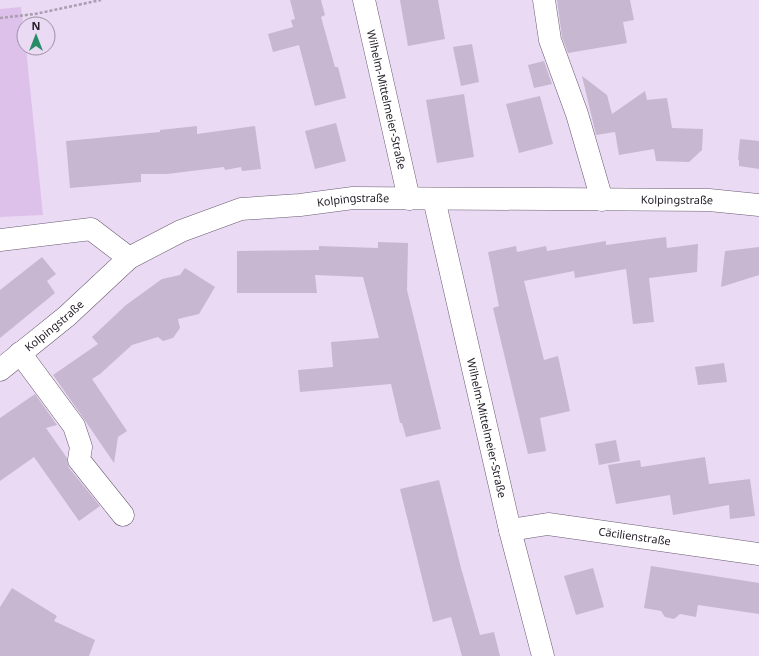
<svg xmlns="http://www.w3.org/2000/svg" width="759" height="656" font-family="'Noto Sans',sans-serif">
  <rect width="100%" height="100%" fill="#ebdaf3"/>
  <!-- green -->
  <polygon fill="#ddc1eb" points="21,7 24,32 24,48 26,48 43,215 0,217 0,9"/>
  <!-- building -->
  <g fill="#c8b7d0">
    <polygon points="290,0 321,0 325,15 321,17 335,67 338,67 346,98 315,106 299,45 273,52 268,34 293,27 291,20 295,19"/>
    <polygon points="400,0 438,0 445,39 408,46"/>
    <polygon points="557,0 630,0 634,20 623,22 627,43 568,53 562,37"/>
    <polygon points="472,44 479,82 461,86 453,47"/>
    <polygon points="544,61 552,84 534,88 528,65"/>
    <polygon points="582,76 607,95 612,114 645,91 647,100 667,98 672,128 703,129 702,150 689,162 656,161 654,149 619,155 615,132 596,135"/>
    <polygon points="464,94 474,157 437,163 426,100"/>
    <polygon points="540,96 553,144 519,153 506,104"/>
    <polygon points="336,123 346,161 315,169 305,131"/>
    <polygon points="197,126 197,134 255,126 261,169 242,171 241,167 225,170 224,167 167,174 141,174 141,182 70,188 66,141 160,132 160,130"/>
    <polygon points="740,139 759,141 759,169 739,166 739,160 738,160"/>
    <polygon points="666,237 667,248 698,244 697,272 649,278 654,322 633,324 626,269 575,278 574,271 524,281 544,360 558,356 570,411 540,418 546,451 528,454 493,308 499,306 488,252 516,246 517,252 546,246 547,251 606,241 606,245"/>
    <polygon points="378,242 408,243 407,290 441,429 406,437 402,423 400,423 391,384 300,392 298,370 333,367 331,342 379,338 363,277 315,275 317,293 237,293 237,251 319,250 319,246 378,248"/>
    <polygon points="759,247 759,275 721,287 725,251"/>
    <polygon points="42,257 56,274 47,281 55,293 0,338 0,290"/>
    <polygon points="185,268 215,287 199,314 178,319 180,328 173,338 163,341 158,337 132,345 100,374 92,379 127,431 118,437 114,463 84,419 53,375 98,344 92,337 126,305 162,279 180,275"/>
    <polygon points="724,363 727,382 698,385 695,367"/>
    <polygon points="35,394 57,425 46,428 67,458 69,468 100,506 79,521 34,457 0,481 0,418"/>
    <polygon points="616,440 620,461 599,465 595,444"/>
    <polygon points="705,457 709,484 750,479 755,516 730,519 729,505 673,515 670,495 616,504 608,465 640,460 641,467"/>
    <polygon points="439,480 461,568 480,635 494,632 500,656 462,656 451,617 433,622 400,489"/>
    <polygon points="651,566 759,583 759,614 698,605 696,617 680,614 674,619 665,617 661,611 644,608"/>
    <polygon points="593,568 604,607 576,615 564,576"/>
    <polygon points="12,588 57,616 54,621 95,640 89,656 0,656 0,607"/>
  </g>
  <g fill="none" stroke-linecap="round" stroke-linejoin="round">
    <defs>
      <g id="minor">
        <path id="s1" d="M 364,0 L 409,199"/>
        <polyline points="544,0 550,40 577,114 602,200"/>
        <path id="s2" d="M 434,199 L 510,530 L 543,656"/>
        <polyline points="0,240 91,229 129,258"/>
        <polyline points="20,353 74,426 81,447 79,460 123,515"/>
        <path id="s3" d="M 0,370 L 67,316 L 129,258 L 181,231 L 241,209 L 300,205 L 353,198 L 709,200 L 759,205"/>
        <path id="s4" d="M 510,530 L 548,524 L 759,554"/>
      </g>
    </defs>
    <!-- minor casing -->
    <use href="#minor" stroke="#695b71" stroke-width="23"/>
    <!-- path -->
    <polyline stroke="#aa9db0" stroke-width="2.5" stroke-dasharray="3 2" stroke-linecap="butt" points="0,18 35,14 101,0"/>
    <!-- minor -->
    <use href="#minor" stroke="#fff" stroke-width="22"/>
  </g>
  <g text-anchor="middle" stroke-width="4" stroke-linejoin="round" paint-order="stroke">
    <!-- street labels -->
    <g font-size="11" fill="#262029" stroke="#ebdaf3">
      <text dy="4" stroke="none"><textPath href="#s1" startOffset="102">Wilhelm-Mittelmeier-Straße</textPath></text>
      <text dy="4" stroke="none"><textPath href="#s3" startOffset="406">Kolpingstraße</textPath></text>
      <text dy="4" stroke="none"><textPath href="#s3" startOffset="730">Kolpingstraße</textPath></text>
      <text dy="4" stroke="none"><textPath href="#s3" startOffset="70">Kolpingstraße</textPath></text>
      <text dy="4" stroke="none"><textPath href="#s2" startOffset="235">Wilhelm-Mittelmeier-Straße</textPath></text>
      <text dy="4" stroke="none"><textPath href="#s4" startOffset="126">Cäcilienstraße</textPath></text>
    </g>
  </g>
  <!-- north arrow -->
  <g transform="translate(36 36)"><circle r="19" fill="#ebdaf3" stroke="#9c90a2"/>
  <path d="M0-3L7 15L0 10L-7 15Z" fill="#268c68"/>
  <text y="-6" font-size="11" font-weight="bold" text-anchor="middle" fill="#262029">N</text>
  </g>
</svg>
